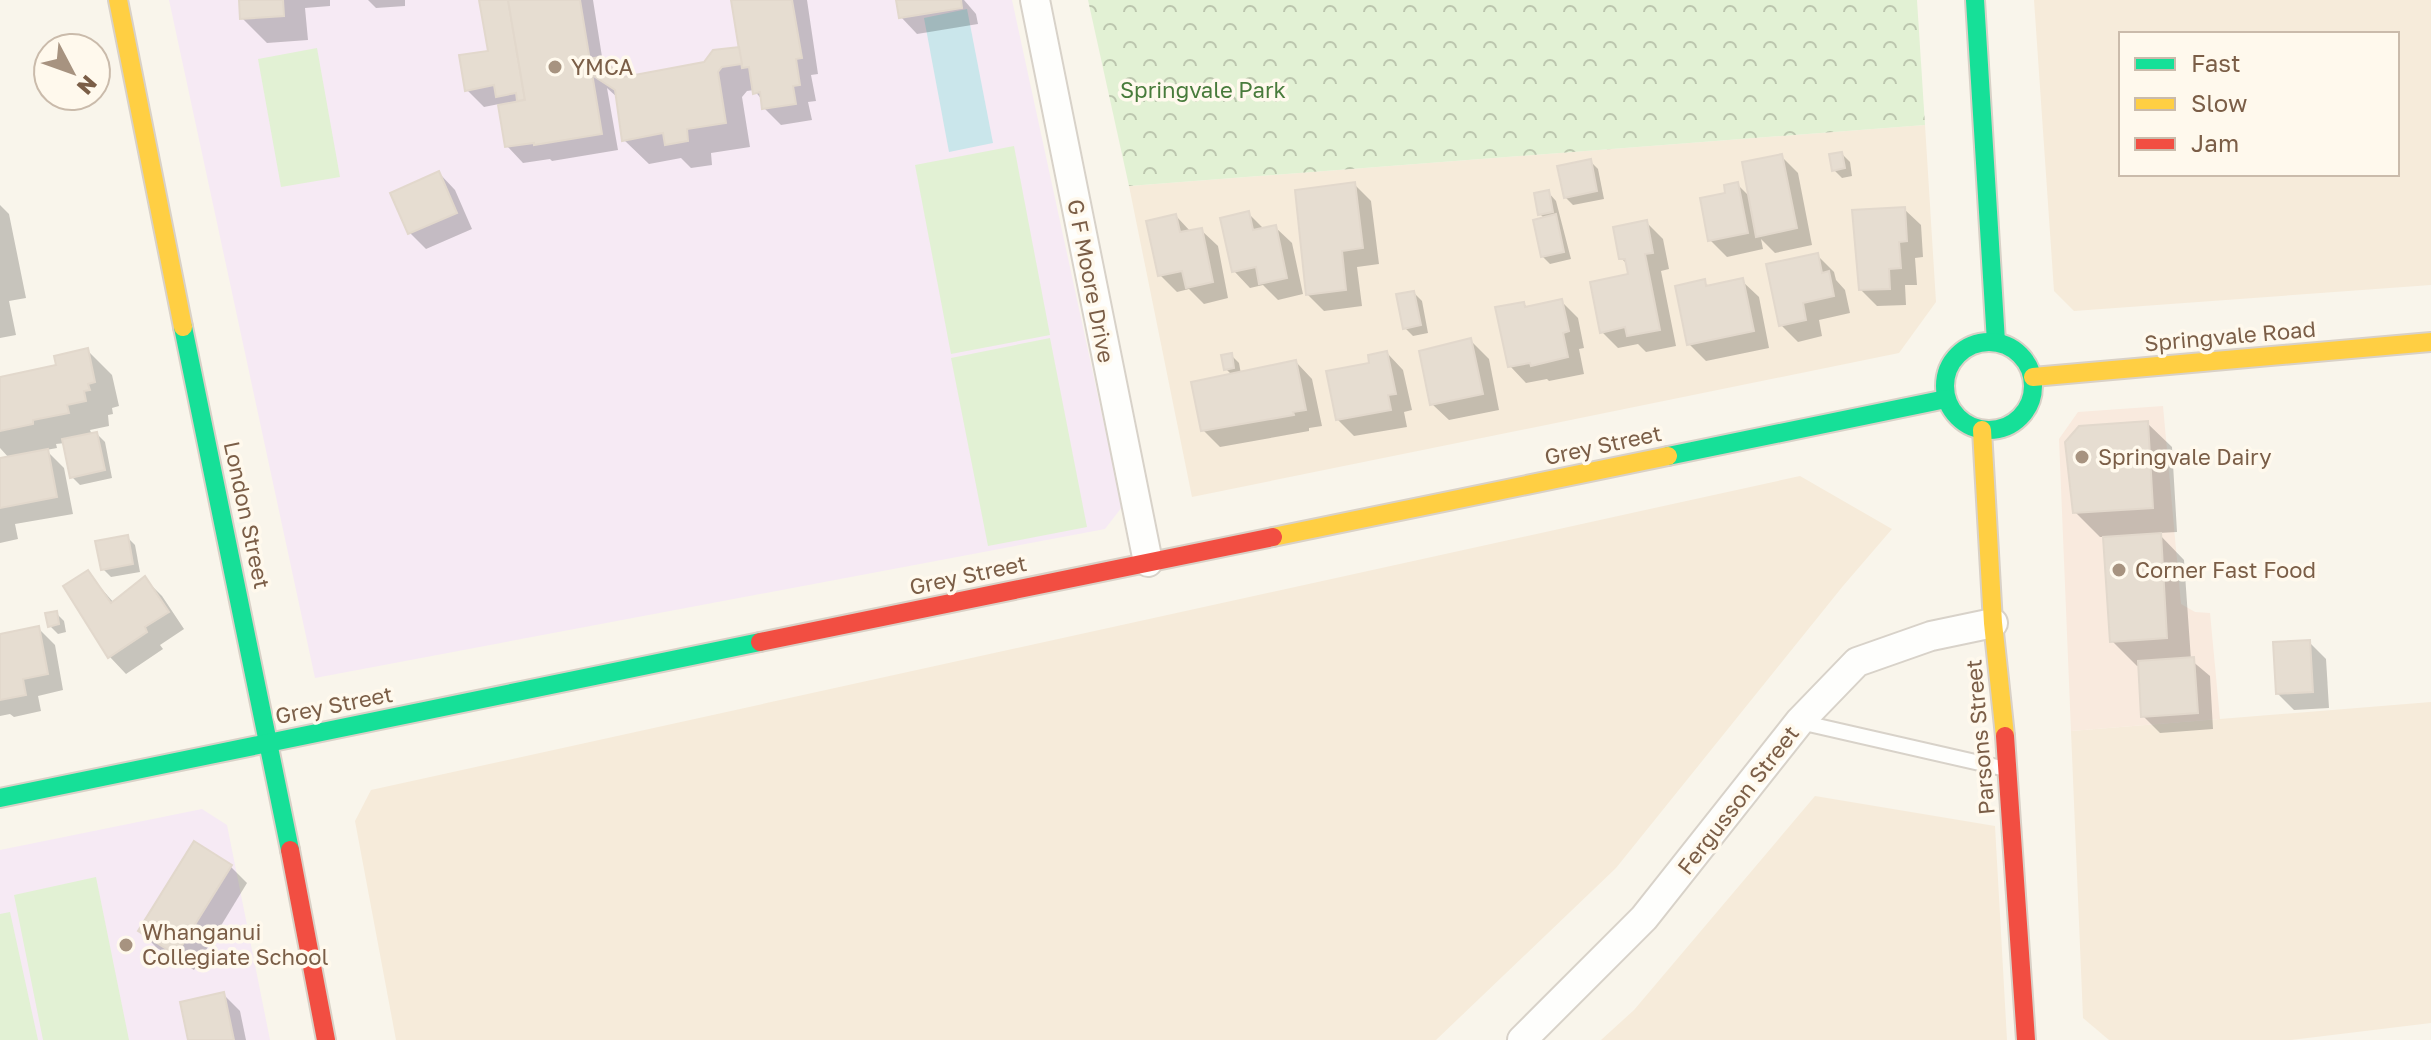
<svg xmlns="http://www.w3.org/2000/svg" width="2431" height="1040" font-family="'Golos Text',sans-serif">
  <defs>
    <pattern id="park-crowns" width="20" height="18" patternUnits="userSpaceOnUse" patternTransform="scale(2)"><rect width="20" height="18" fill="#e2f1d4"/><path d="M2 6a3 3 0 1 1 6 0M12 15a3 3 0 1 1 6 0" fill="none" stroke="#bcc6ae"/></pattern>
  </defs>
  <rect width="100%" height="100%" fill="#f9f5eb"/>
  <!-- residential -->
  <g fill="#f6ebda" fill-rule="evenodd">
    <path d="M 2034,0 L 2431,0 L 2431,285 L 2074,311 L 2054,291 ZM 2397,34 L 2397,174 L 2121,174 L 2121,34 Z"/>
    <polygon points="1925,125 1936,302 1899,353 1192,497 1129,186"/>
    <polygon points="1800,476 1892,529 1843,586 1616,868 1436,1040 396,1040 355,821 371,790"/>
    <polygon points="2431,702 2431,1023 2291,1040 2109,1040 2083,1018 2071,731"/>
    <polygon points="1815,796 1995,826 2007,1040 1601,1040 1634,1010"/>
  </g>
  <!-- commercial -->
  <polygon fill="#f9eade" points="2163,406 2181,604 2195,612 2210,613 2220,719 2071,731 2059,439 2078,412"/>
  <!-- education -->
  <g fill="#f6eaf4">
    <polygon points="169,0 1012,0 1122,507 1105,529 315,678"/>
    <polygon points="202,809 227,825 270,1040 0,1040 0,850"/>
  </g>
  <!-- park -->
  <polygon fill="url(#park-crowns)" points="1088,0 1917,0 1925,125 1129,186"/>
  <!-- pitch -->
  <g fill="#e2f1d4">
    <polygon points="317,48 340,177 281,187 258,59"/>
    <polygon points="1014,146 1050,335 951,354 915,165"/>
    <polygon points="1050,338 1087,527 988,546 951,358"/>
    <polygon points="96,877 129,1040 43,1040 14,895"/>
    <polygon points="10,912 38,1040 0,1040 0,914"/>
  </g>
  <!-- water -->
  <polygon fill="#cae6eb" points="967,9 993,143 949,152 924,18"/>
  <!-- shadow -->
  <g fill="#0003">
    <polygon points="241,0 330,0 330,6 305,8 308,40 267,43 242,18"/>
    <polygon points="368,0 405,0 405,6 376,8"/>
    <polygon points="481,0 593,0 603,63 624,79 705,64 741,49 732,0 807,0 818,74 811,75 816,101 808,102 812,120 781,125 764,108 763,101 754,90 747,91 742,97 750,147 711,153 712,165 691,168 681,158 649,164 624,140 618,98 607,88 618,150 552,161 550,159 523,163 507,146 499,104 484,107 467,90 490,53"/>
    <polygon points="898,0 964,0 976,14 978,24 917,34 901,17"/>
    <polygon points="1842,154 1850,162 1852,176 1842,178 1834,170"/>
    <polygon points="1781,156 1798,173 1812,245 1775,253 1761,239 1763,249 1727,257 1710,240 1727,195 1737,184 1751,198"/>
    <polygon points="1590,161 1598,169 1604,199 1573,205 1565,197"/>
    <polygon points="439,173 455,190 472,229 426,249 410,233"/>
    <polygon points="1354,184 1371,201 1379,264 1357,267 1362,306 1324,311 1307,294"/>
    <polygon points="1548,192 1556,201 1571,259 1550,264 1542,256 1545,219 1540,214"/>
    <polygon points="0,205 9,214 26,298 9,301 16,335 0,338"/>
    <polygon points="1904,209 1921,225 1923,257 1915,258 1917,285 1905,285 1906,305 1877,306 1861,290"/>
    <polygon points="1249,214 1264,229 1275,227 1292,243 1303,294 1278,300 1263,285 1250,288 1234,271"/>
    <polygon points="1176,216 1191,232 1201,230 1218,246 1228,298 1204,304 1189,289 1177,292 1160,275"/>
    <polygon points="1646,222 1663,239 1669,269 1661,271 1676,346 1646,352 1638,344 1618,348 1602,332 1630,276 1628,265 1621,258"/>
    <polygon points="1817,255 1834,272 1836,280 1845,290 1850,313 1819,320 1822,336 1798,342 1781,325"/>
    <polygon points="1742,281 1759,297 1769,348 1706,361 1689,344 1704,282 1710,287"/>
    <polygon points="1414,293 1422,301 1428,333 1413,336 1405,328"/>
    <polygon points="1561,301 1578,318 1584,348 1579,349 1584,374 1549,381 1547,379 1526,383 1510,366 1524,304 1528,308"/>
    <polygon points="1470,340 1489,359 1499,410 1449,420 1432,404"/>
    <polygon points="87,350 112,375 119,406 112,408 113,414 108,415 109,426 90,430 92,435 97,434 105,442 112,478 80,485 72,477 65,443 56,444 57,448 46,450 64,468 73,514 15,524 18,539 0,543 0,460 10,459 0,448 0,379 58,367"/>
    <polygon points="1387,353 1403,370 1412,410 1404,412 1407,427 1354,436 1337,419 1371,364"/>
    <polygon points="1231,355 1239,363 1241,374 1296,362 1312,379 1322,426 1309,428 1309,431 1220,447 1203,430 1232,375 1226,369"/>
    <polygon points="2147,423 2172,447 2177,532 2158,533 2184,560 2191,660 2210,676 2213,729 2160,733 2143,716 2140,666 2137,666 2112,641 2105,537 2100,537 2075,512"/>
    <polygon points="127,537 135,545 140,572 111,577 103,569"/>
    <polygon points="87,572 114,603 145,579 162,596 184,629 160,645 163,649 126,674 110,657 66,587"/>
    <polygon points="56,613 64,621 66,632 58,634 50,626"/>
    <polygon points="38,628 55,645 63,690 38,696 41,711 14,717 10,714 0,716 0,636"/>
    <polygon points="2309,642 2326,659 2329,708 2294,710 2278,694"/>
    <polygon points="231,867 247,883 194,970 157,948 140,931"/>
    <polygon points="223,994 240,1011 246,1040 190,1040"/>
  </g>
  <!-- building -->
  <g fill="#e6ddd1" stroke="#e2d8cc" stroke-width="2">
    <polygon points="239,0 283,0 284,16 240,19"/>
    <polygon points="479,0 508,0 525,100 517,101 516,93 496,97 494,85 465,91 459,55 488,51"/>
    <polygon points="508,0 580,0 602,134 534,145 534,143 505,147 498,105 525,100"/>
    <polygon points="731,0 792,0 802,58 796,59 800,85 793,86 796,104 762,109 760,92 753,94 749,67 742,68"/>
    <polygon points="896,0 961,0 962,8 899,18"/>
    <polygon points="739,47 742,64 722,67 718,72 726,123 687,129 688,141 665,145 663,133 622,141 615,90 592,75 589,59 599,57 624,77 704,62 713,50"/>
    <polygon points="1842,152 1845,168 1832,171 1829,154"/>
    <polygon points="1782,154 1797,228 1756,237 1742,162"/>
    <polygon points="1591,159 1597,191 1564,198 1557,166"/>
    <polygon points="439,171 457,213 408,234 390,193"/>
    <polygon points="1355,182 1363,248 1342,251 1346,290 1306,295 1295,190"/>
    <polygon points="1738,182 1748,233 1708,241 1700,198 1725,193 1724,185"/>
    <polygon points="1549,190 1553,212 1538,215 1534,193"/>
    <polygon points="1905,207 1907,241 1899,242 1901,268 1889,269 1890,289 1859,290 1852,210"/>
    <polygon points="1249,211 1253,230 1276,225 1287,278 1259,284 1256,267 1232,272 1220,218"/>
    <polygon points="1176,214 1180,232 1202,228 1213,282 1186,288 1182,271 1158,276 1146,221"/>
    <polygon points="1556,214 1564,252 1541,257 1533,220"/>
    <polygon points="1647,220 1653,253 1645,254 1660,330 1627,336 1625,327 1600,333 1590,282 1628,274 1625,259 1619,259 1613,227"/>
    <polygon points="1818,253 1822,273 1829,271 1834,296 1803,303 1806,320 1779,326 1766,264"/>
    <polygon points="1743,278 1754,331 1687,345 1675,286 1705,279 1706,286"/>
    <polygon points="1414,291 1421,325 1403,329 1396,294"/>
    <polygon points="1562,299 1569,331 1563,333 1568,357 1531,366 1530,363 1508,367 1495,307 1524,302 1525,307"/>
    <polygon points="1471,338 1483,394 1430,405 1419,351"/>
    <polygon points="88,348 95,382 88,384 90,390 84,391 86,401 67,405 69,413 33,420 33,424 0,431 0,377 56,365 54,356"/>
    <polygon points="1387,351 1396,394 1388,395 1391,410 1336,420 1326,371 1369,363 1368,355"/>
    <polygon points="1232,353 1234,368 1224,370 1221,355"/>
    <polygon points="1296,360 1306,410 1293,412 1294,415 1201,431 1191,382"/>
    <polygon points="2148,421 2153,508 2073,513 2065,442 2079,426"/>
    <polygon points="97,432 105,470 70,478 62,439"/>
    <polygon points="48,449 57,497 0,508 0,458"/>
    <polygon points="2161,533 2167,638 2110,642 2103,537"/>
    <polygon points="128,535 133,564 101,570 95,541"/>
    <polygon points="88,570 111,603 145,576 169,612 145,627 147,632 108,658 63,586"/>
    <polygon points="57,611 59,624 48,627 45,613"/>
    <polygon points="39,626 48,674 23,679 26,695 0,700 0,634"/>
    <polygon points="2310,640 2313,692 2276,694 2273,642"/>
    <polygon points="2194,657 2198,713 2141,717 2138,661"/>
    <polygon points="194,841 232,865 176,955 138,931"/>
    <polygon points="224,992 234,1040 188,1040 180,1002"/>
  </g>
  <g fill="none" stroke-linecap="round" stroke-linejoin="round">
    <defs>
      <polyline id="lane" points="1800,722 2006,769"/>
      <g id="street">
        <polyline points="1035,0 1148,562"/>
        <polyline points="1522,1040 1644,918 1800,721 1857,662 1931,636 1993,623"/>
      </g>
      <g id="fast">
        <polyline points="1975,0 1996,342"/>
        <polyline points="183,327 290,850"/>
        <circle cx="1989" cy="386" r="44"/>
        <polyline points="1668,456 1946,399"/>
        <polyline points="0,798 760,642"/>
      </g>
      <g id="slow">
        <polyline points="118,0 183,327"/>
        <polyline points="2033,377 2431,342"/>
        <polyline points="1982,430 1993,623 2005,736"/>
        <polyline points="1273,537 1668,456"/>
      </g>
      <g id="jam">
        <polyline points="760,642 1273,537"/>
        <polyline points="2005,736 2026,1040"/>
        <polyline points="290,850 326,1040"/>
      </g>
    </defs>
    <!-- lane casing -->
    <use href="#lane" stroke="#d8d2c9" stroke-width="18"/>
    <!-- street casing -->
    <use href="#street" stroke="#d8d2c9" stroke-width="32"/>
    <!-- fast casing -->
    <use href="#fast" stroke="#d9d1c7" stroke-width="22"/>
    <!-- slow casing -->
    <use href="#slow" stroke="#d9d1c7" stroke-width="22"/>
    <!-- jam casing -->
    <use href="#jam" stroke="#d9d1c7" stroke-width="22"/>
    <!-- lane -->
    <use href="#lane" stroke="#fefefc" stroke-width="14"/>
    <!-- street -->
    <use href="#street" stroke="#fefefc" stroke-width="28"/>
    <!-- fast -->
    <use href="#fast" stroke="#16e098" stroke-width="18"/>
    <!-- slow -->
    <use href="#slow" stroke="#ffcf43" stroke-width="18"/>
    <!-- jam -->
    <use href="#jam" stroke="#f24e42" stroke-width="18"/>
  </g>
  <!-- markers -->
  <g fill="#a79380" stroke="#fff9ed" stroke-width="3">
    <circle cx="555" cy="67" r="8"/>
    <circle cx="2082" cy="457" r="8"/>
    <circle cx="2119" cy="570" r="8"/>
    <circle cx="126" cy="945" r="8"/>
  </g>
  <g text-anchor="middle" stroke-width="7" stroke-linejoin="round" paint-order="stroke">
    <!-- poi labels -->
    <g font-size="22" fill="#7b5e47" stroke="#fff9ed" text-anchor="start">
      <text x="571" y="75">YMCA</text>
      <text x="2098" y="465">Springvale Dairy</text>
      <text x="2135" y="578">Corner Fast Food</text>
      <text x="142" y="940">Whanganui<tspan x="142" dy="25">Collegiate School</tspan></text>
    </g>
    <!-- park labels -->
    <g font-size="22" fill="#487b3b" stroke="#fff9ed">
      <text x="1203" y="98">Springvale Park</text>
    </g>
    <!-- street labels -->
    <g font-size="22" fill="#7b5e47" stroke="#fff9ed">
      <text transform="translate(1091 281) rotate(79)" y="8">G F Moore Drive</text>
      <text transform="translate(2230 336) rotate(-5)" y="8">Springvale Road</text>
      <text transform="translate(1603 445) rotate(-12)" y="8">Grey Street</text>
      <text transform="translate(247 515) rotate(78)" y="8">London Street</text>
      <text transform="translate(968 575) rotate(-12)" y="8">Grey Street</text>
      <text transform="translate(334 705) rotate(-11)" y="8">Grey Street</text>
      <text transform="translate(1980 737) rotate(-95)" y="8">Parsons Street</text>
      <text transform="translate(1738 800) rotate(-52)" y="8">Fergusson Street</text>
    </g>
  </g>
  <!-- legend -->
  <rect x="2119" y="32" width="280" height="144" fill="#fff9ed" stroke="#cabbab" stroke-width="2"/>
  <rect x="2135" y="58" width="40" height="12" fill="#16e098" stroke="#cabbab" stroke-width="2"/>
  <text x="2191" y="72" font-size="24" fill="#7b5e47">Fast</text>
  <rect x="2135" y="98" width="40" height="12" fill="#ffcf43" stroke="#cabbab" stroke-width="2"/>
  <text x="2191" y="112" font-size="24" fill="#7b5e47">Slow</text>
  <rect x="2135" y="138" width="40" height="12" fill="#f24e42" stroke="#cabbab" stroke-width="2"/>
  <text x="2191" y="152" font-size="24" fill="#7b5e47">Jam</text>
  <!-- north arrow -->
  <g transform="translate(72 72) rotate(131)"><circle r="38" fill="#fff9ed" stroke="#cabbab" stroke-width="2"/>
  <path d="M0-6L14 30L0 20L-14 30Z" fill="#a79380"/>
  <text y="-12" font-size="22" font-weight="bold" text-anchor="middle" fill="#7b5e47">N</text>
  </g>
</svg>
